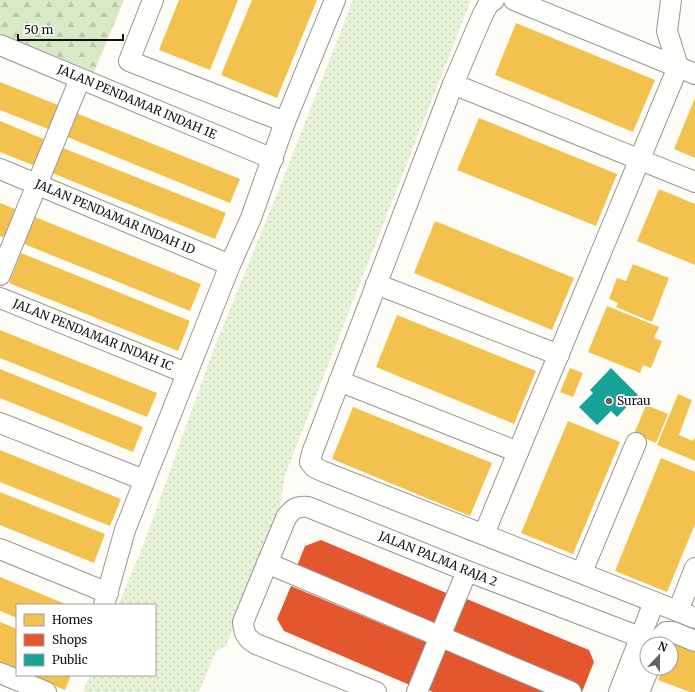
<svg xmlns="http://www.w3.org/2000/svg" width="695" height="692" font-family="Merriweather,serif">
  <defs>
    <pattern id="grass-dots" width="8" height="8" patternUnits="userSpaceOnUse"><rect width="8" height="8" fill="#e7f3d7"/><path d="M2 2h.1M6 6h.1" fill="none" stroke="#c5cfb8" stroke-width="1.8" stroke-linecap="round"/></pattern>
    <pattern id="forest-firs" width="22" height="20" patternUnits="userSpaceOnUse"><rect width="22" height="20" fill="#d8eac5"/><path d="M5 1l3.5 6h-7zM16 11l3.5 6h-7z" fill="#b8c8a8"/></pattern>
  </defs>
  <rect width="100%" height="100%" fill="#fdfcf7"/>
  <!-- grass -->
  <polygon fill="url(#grass-dots)" points="353,0 471,0 285,475 279,512 226,646 216,651 199,692 83,692 90,675 155,675 155,605 118,605 143,546 213,351 283,179"/>
  <!-- forest -->
  <polygon fill="url(#forest-firs)" points="0,0 124,0 94,72 0,33"/>
  <!-- homes -->
  <g fill="#f2c14e">
    <polygon points="179,0 238,0 210,70 159,50"/>
    <polygon points="252,0 317,0 277,98 221,75"/>
    <polygon points="516,23 655,80 633,132 495,75"/>
    <polygon points="0,82 68,109 58,133 0,110"/>
    <polygon points="695,98 695,158 674,149"/>
    <polygon points="76,113 240,179 230,203 67,137"/>
    <polygon points="479,118 617,174 596,226 457,170"/>
    <polygon points="0,121 53,143 43,169 0,152"/>
    <polygon points="63,148 226,213 215,239 52,173"/>
    <polygon points="659,189 695,204 695,265 637,241"/>
    <polygon points="0,203 25,213 13,241 0,236"/>
    <polygon points="35,217 201,284 190,311 24,244"/>
    <polygon points="435,221 574,278 552,330 414,273"/>
    <polygon points="21,253 190,321 178,351 9,283"/>
    <polygon points="633,264 669,278 652,322 616,307 618,303 609,299 617,278 626,281"/>
    <polygon points="607,306 659,327 654,338 662,341 651,368 643,365 640,373 588,352"/>
    <polygon points="397,315 536,371 514,424 376,367"/>
    <polygon points="0,330 157,393 147,417 0,358"/>
    <polygon points="570,368 583,373 573,397 560,392"/>
    <polygon points="0,369 143,427 133,452 0,398"/>
    <polygon points="678,394 692,400 679,435 693,441 695,437 695,461 657,445"/>
    <polygon points="646,405 668,414 656,443 634,434"/>
    <polygon points="353,407 492,463 470,516 332,459"/>
    <polygon points="568,421 620,442 573,554 521,533"/>
    <polygon points="0,450 121,499 110,526 0,482"/>
    <polygon points="661,458 695,472 695,524 667,592 615,571"/>
    <polygon points="0,492 105,534 94,563 0,525"/>
    <polygon points="0,577 68,605 17,605 17,618 0,611"/>
    <polygon points="0,622 17,629 17,671 0,664"/>
    <polygon points="672,643 695,652 695,692 690,692 658,680 662,668 671,668"/>
    <polygon points="28,675 71,675 65,690"/>
  </g>
  <!-- shops -->
  <g fill="#e4572e">
    <polygon points="321,540 451,595 434,636 293,576 305,546"/>
    <polygon points="291,586 430,644 412,686 284,631 277,619"/>
    <polygon points="462,597 589,650 594,662 582,692 571,692 444,639"/>
    <polygon points="442,646 551,692 433,692 424,688"/>
  </g>
  <!-- public -->
  <polygon fill="#17a398" points="611,368 638,395 617,417 611,411 597,425 579,407 593,393 590,390"/>
  <g fill="none" stroke-linecap="round" stroke-linejoin="round">
    <defs>
      <g id="minor">
        <polyline points="153,0 129,61 285,122"/>
        <polyline points="494,0 489,3 483,14 453,84 312,453 310,462 314,467 322,471 695,618"/>
        <polyline points="514,0 695,74"/>
        <polyline points="0,45 273,159"/>
        <polyline points="453,84 695,182"/>
        <polyline points="0,169 230,265"/>
        <polyline points="0,275 80,79"/>
        <polyline points="376,284 559,355"/>
        <polyline points="0,298 186,373"/>
        <polyline points="339,381 518,452"/>
        <polyline points="0,423 144,480"/>
        <polyline points="484,534 678,67 667,31 671,0"/>
        <polyline points="0,549 108,593"/>
        <polyline points="267,563 571,692"/>
        <polyline points="582,572 636,443"/>
        <polyline points="104,605 125,530 230,265 251,218 285,122 335,0"/>
        <polyline points="678,611 695,568"/>
        <polyline points="659,644 662,636 666,632 673,632 695,641"/>
        <polyline points="0,673 46,692"/>
        <path d="M 376,692 L 256,644 C 246,638 244,633 243,622 L 286,518 C 292,509 296,506 308,507 L 467,571 L 640,637"/>
        <polyline points="417,692 467,571"/>
        <polyline points="619,692 654,602"/>
        <polyline points="639,692 649,668"/>
      </g>
    </defs>
    <!-- minor casing -->
    <use href="#minor" stroke="#979795" stroke-width="22"/>
    <!-- minor -->
    <use href="#minor" stroke="#fffffe" stroke-width="20"/>
  </g>
  <!-- markers -->
  <circle fill="#646362" stroke="#fff" stroke-width="1.5" cx="609" cy="401" r="4"/>
  <g text-anchor="middle" stroke-width="4" stroke-linejoin="round" paint-order="stroke">
    <!-- street labels -->
    <g font-size="12" fill="#111" stroke="#fff">
      <text transform="translate(137 102) rotate(23)" y="4">JALAN PENDAMAR INDAH 1E</text>
      <text transform="translate(115 217) rotate(23)" y="4">JALAN PENDAMAR INDAH 1D</text>
      <text transform="translate(93 335) rotate(22)" y="4">JALAN PENDAMAR INDAH 1C</text>
      <text transform="translate(438 559) rotate(22)" y="4">JALAN PALMA RAJA 2</text>
    </g>
    <!-- poi labels -->
    <g font-size="12" fill="#111" stroke="#fff" text-anchor="start">
      <text x="617" y="405">Surau</text>
    </g>
  </g>
  <!-- legend -->
  <rect x="16" y="604" width="140" height="72" fill="#ffffff" stroke="#a0a0a0"/>
  <rect x="24" y="614" width="20" height="12" fill="#f2c14e" stroke="#a0a0a0"/>
  <text x="52" y="624" font-size="12" fill="#111111">Homes</text>
  <rect x="24" y="634" width="20" height="12" fill="#e4572e" stroke="#a0a0a0"/>
  <text x="52" y="644" font-size="12" fill="#111111">Shops</text>
  <rect x="24" y="654" width="20" height="12" fill="#17a398" stroke="#a0a0a0"/>
  <text x="52" y="664" font-size="12" fill="#111111">Public</text>
  <!-- north arrow -->
  <g transform="translate(659 656) rotate(22)"><circle r="19" fill="#ffffff" stroke="#a0a0a0"/>
  <path d="M0-3L7 15L0 10L-7 15Z" fill="#646362"/>
  <text y="-6" font-size="11" font-weight="bold" text-anchor="middle" fill="#111111">N</text>
  </g>
  <!-- scale -->
  <path d="M18 34v6h105v-6" fill="none" stroke="#111111" stroke-width="2"/>
  <text x="24" y="34" font-size="12" fill="#111111" stroke="#ffffff" stroke-width="3" paint-order="stroke">50 m</text>
</svg>
